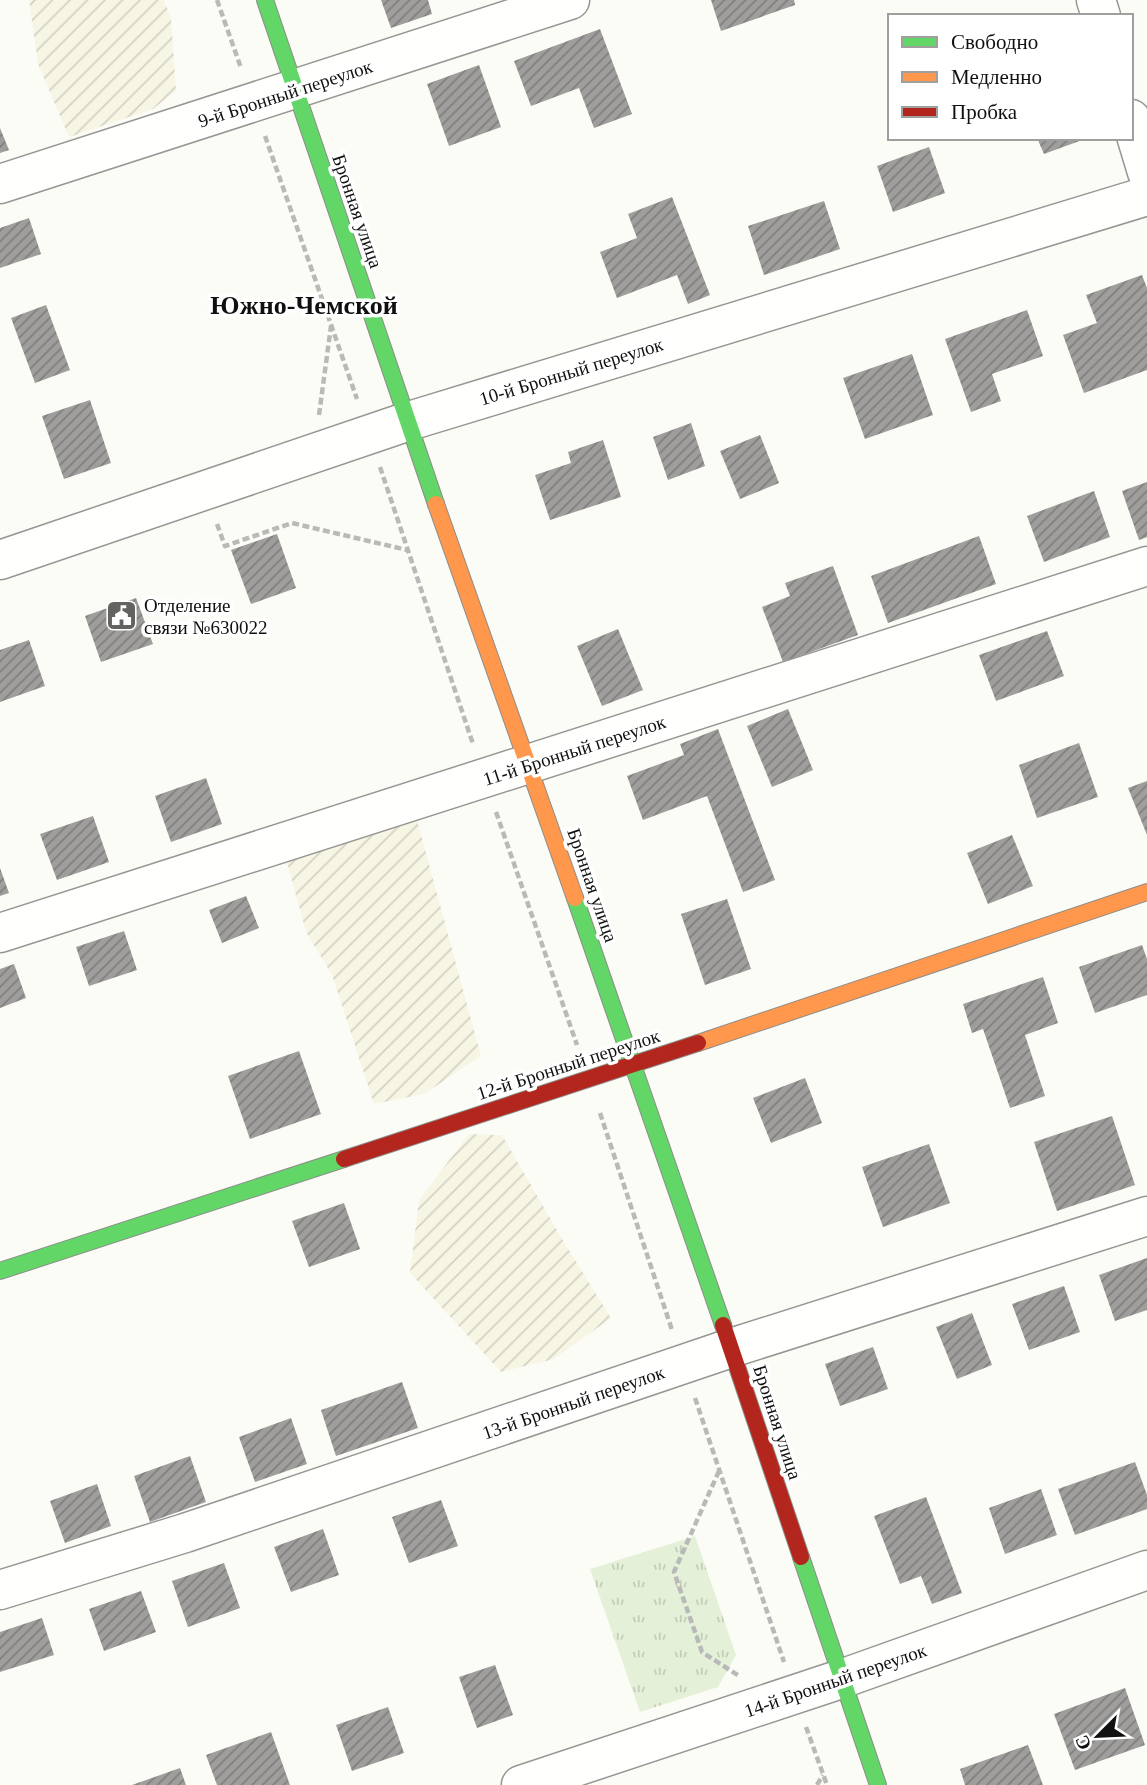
<svg xmlns="http://www.w3.org/2000/svg" width="1147" height="1785" font-family="Georgia,serif">
  <defs>
    <pattern id="farmland-furrows" width="10" height="10" patternUnits="userSpaceOnUse" patternTransform="scale(1.75)"><rect width="10" height="10" fill="#f7f6e5"/><path d="M-1 1l2-2M0 10L10 0M9 11l2-2" fill="none" stroke="#d3d2c3"/></pattern>
    <pattern id="park-tufts" width="24" height="20" patternUnits="userSpaceOnUse" patternTransform="scale(1.75)"><rect width="24" height="20" fill="#e5f0d9"/><path d="M3 7l-1-3M5 7V3M7 7l1-3M15 17l-1-3M17 17v-4M19 17l1-3" fill="none" stroke="#c3cdb9"/></pattern>
    <pattern id="building-hatch" width="6" height="6" patternUnits="userSpaceOnUse" patternTransform="scale(1.75)"><rect width="6" height="6" fill="#a09e9c"/><path d="M-1 1l2-2M0 6l6-6M5 7l2-2" fill="none" stroke="#817f7e"/></pattern>
  </defs>
  <rect width="100%" height="100%" fill="#fcfcf7"/>
  <!-- farmland -->
  <g fill="url(#farmland-furrows)">
    <polygon points="29,0 164,0 171,18 176,91 153,109 69,137 38,64"/>
    <polygon points="417,820 481,1056 424,1094 374,1104 332,975 306,932 287,862 335,838"/>
    <polygon points="469,1134 502,1135 562,1239 611,1318 554,1359 501,1372 410,1273 419,1200"/>
  </g>
  <!-- park -->
  <polygon fill="url(#park-tufts)" points="695,1536 736,1655 718,1687 640,1712 590,1569"/>
  <!-- building -->
  <g fill="url(#building-hatch)">
    <polygon points="381,0 428,0 432,14 391,28"/>
    <polygon points="711,0 794,0 795,5 721,31"/>
    <polygon points="600,29 632,114 594,128 579,88 531,106 514,61"/>
    <polygon points="479,65 501,127 449,146 427,84"/>
    <polygon points="0,128 9,150 0,153"/>
    <polygon points="1037,138 1085,138 1085,139 1044,154"/>
    <polygon points="929,147 945,193 893,212 877,166"/>
    <polygon points="672,197 710,295 688,304 677,275 617,298 600,252 637,238 628,214"/>
    <polygon points="824,201 840,249 764,275 748,226"/>
    <polygon points="29,218 41,254 0,268 0,228"/>
    <polygon points="1142,275 1147,288 1147,370 1084,393 1063,335 1097,323 1086,295"/>
    <polygon points="46,305 70,370 35,383 11,318"/>
    <polygon points="1027,310 1043,356 992,374 1001,401 971,412 945,339"/>
    <polygon points="912,354 933,415 865,439 843,378"/>
    <polygon points="90,400 111,463 64,479 42,416"/>
    <polygon points="691,423 705,466 668,480 653,437"/>
    <polygon points="760,435 779,483 740,499 720,451"/>
    <polygon points="603,440 621,497 550,520 535,475 571,463 568,452"/>
    <polygon points="1147,482 1147,537 1139,540 1122,491"/>
    <polygon points="1094,491 1110,537 1044,562 1027,516"/>
    <polygon points="277,534 296,588 251,604 231,550"/>
    <polygon points="979,536 996,584 888,623 871,576"/>
    <polygon points="833,566 858,635 783,662 762,607 790,596 785,583"/>
    <polygon points="136,598 153,644 101,662 85,616"/>
    <polygon points="618,629 643,690 602,706 577,646"/>
    <polygon points="1047,631 1064,676 996,701 979,655"/>
    <polygon points="29,640 45,686 0,702 0,650"/>
    <polygon points="788,709 813,770 772,787 747,726"/>
    <polygon points="718,729 775,880 743,892 707,796 643,820 627,776 684,755 680,744"/>
    <polygon points="1079,743 1098,797 1037,818 1019,765"/>
    <polygon points="206,778 222,824 171,842 155,796"/>
    <polygon points="1147,781 1147,835 1128,788"/>
    <polygon points="93,816 109,862 57,880 40,834"/>
    <polygon points="1012,835 1033,886 988,904 967,853"/>
    <polygon points="0,868 9,893 0,896"/>
    <polygon points="246,896 259,928 222,943 209,910"/>
    <polygon points="727,899 751,969 705,985 681,914"/>
    <polygon points="124,931 137,970 89,986 76,947"/>
    <polygon points="1142,945 1147,959 1147,995 1095,1013 1079,967"/>
    <polygon points="14,964 26,998 0,1008 0,969"/>
    <polygon points="1043,977 1058,1023 1025,1035 1045,1096 1010,1108 983,1029 972,1033 963,1004"/>
    <polygon points="299,1051 321,1114 250,1139 228,1076"/>
    <polygon points="805,1078 822,1123 771,1143 753,1098"/>
    <polygon points="1112,1116 1135,1185 1057,1211 1034,1142"/>
    <polygon points="929,1144 950,1203 883,1227 862,1167"/>
    <polygon points="344,1203 360,1249 309,1267 292,1221"/>
    <polygon points="1147,1258 1147,1310 1115,1321 1099,1275"/>
    <polygon points="1064,1286 1080,1332 1029,1350 1012,1304"/>
    <polygon points="972,1313 992,1365 957,1379 936,1327"/>
    <polygon points="873,1347 888,1389 840,1406 825,1364"/>
    <polygon points="402,1382 418,1428 336,1456 321,1410"/>
    <polygon points="291,1418 307,1464 255,1482 239,1437"/>
    <polygon points="190,1456 206,1502 150,1522 134,1476"/>
    <polygon points="1135,1462 1147,1495 1147,1509 1075,1535 1058,1489"/>
    <polygon points="97,1484 111,1526 65,1543 50,1501"/>
    <polygon points="1041,1489 1057,1535 1005,1554 989,1508"/>
    <polygon points="926,1497 962,1593 932,1604 921,1576 900,1584 874,1516"/>
    <polygon points="441,1500 458,1546 409,1563 392,1517"/>
    <polygon points="323,1529 339,1575 291,1592 274,1547"/>
    <polygon points="224,1563 240,1608 188,1627 172,1581"/>
    <polygon points="141,1591 156,1632 104,1651 89,1609"/>
    <polygon points="42,1618 54,1655 0,1672 0,1632"/>
    <polygon points="495,1665 513,1715 477,1728 459,1677"/>
    <polygon points="1125,1688 1145,1745 1075,1770 1054,1714"/>
    <polygon points="388,1707 404,1753 352,1771 336,1725"/>
    <polygon points="271,1732 290,1785 217,1785 206,1755"/>
    <polygon points="1028,1745 1043,1785 965,1785 960,1769"/>
    <polygon points="180,1768 186,1785 132,1785"/>
  </g>
  <g fill="none" stroke-linecap="round" stroke-linejoin="round">
    <defs>
      <g id="street">
        <polyline points="1096,0 1101,16"/>
        <polyline points="1131,119 1147,172"/>
        <polyline points="0,184 570,0"/>
        <polyline points="0,560 406,422 1147,196"/>
        <polyline points="0,933 1147,566"/>
        <polyline points="0,1590 185,1533 731,1348 1147,1216"/>
        <polyline points="521,1785 841,1679 1147,1570"/>
      </g>
      <g id="fast">
        <polyline points="265,0 436,504"/>
        <polyline points="575,898 723,1325"/>
        <polyline points="0,1271 344,1159"/>
        <polyline points="801,1557 878,1785"/>
      </g>
      <g id="slow">
        <polyline points="436,504 575,898"/>
        <polyline points="698,1043 1147,892"/>
      </g>
      <g id="jam">
        <polyline points="344,1159 698,1043"/>
        <polyline points="723,1325 801,1557"/>
      </g>
    </defs>
    <!-- street casing -->
    <use href="#street" stroke="#969694" stroke-width="41"/>
    <!-- fast casing -->
    <use href="#fast" stroke="#8d8d8b" stroke-width="18"/>
    <!-- slow casing -->
    <use href="#slow" stroke="#8d8d8b" stroke-width="18"/>
    <!-- jam casing -->
    <use href="#jam" stroke="#8d8d8b" stroke-width="18"/>
    <!-- path -->
    <g stroke="#b9b9b8" stroke-width="4.5" stroke-dasharray="7 3.5" stroke-linecap="butt">
      <polyline points="217,0 241,68"/>
      <polyline points="265,136 357,399"/>
      <polyline points="319,415 331,326"/>
      <polyline points="380,467 473,744"/>
      <polyline points="217,524 225,546 292,523 407,550"/>
      <polyline points="496,812 577,1045"/>
      <polyline points="600,1113 672,1330"/>
      <polyline points="695,1398 784,1662"/>
      <polyline points="719,1471 674,1572 702,1652 739,1676"/>
      <polyline points="806,1727 827,1785"/>
      <polyline points="817,1785 823,1775"/>
    </g>
    <!-- street -->
    <use href="#street" stroke="#fffffe" stroke-width="38"/>
    <!-- fast -->
    <use href="#fast" stroke="#63d668" stroke-width="16"/>
    <!-- slow -->
    <use href="#slow" stroke="#ff974d" stroke-width="16"/>
    <!-- jam -->
    <use href="#jam" stroke="#b3261e" stroke-width="16"/>
  </g>
  <!-- icons -->
  <defs>
    <symbol id="civic-square" viewBox="-11 -11 22 22"><rect x="-9" y="-9" width="18" height="18" rx="4" fill="#636361" stroke="#fff"/><path d="M-.6-6.5H3V-4.5H.6V-3L4-1V1h2V6H-6V1h2V-1L-.6-3ZM-1.2 2.5V6h2.4V2.5Z" fill="#fff"/></symbol>
  </defs>
  <g fill-rule="evenodd">
    <use href="#civic-square" x="104" y="598" width="35" height="35"/>
  </g>
  <g text-anchor="middle" stroke-width="7" stroke-linejoin="round" paint-order="stroke">
    <!-- street labels -->
    <g font-size="19" fill="#101010" stroke="#fff">
      <text transform="translate(285 93) rotate(-18)" y="7">9-й Бронный переулок</text>
      <text transform="translate(358 211) rotate(71)" y="7">Бронная улица</text>
      <text transform="translate(571 371) rotate(-17)" y="7">10-й Бронный переулок</text>
      <text transform="translate(574 750) rotate(-18)" y="7">11-й Бронный переулок</text>
      <text transform="translate(593 885) rotate(71)" y="7">Бронная улица</text>
      <text transform="translate(568 1064) rotate(-18)" y="7">12-й Бронный переулок</text>
      <text transform="translate(573 1402) rotate(-19)" y="7">13-й Бронный переулок</text>
      <text transform="translate(778 1422) rotate(72)" y="7">Бронная улица</text>
      <text transform="translate(835 1680) rotate(-19)" y="7">14-й Бронный переулок</text>
    </g>
    <!-- poi labels -->
    <g font-size="19" fill="#101010" stroke="#fff" text-anchor="start">
      <text x="144" y="612">Отделение<tspan x="144" dy="22">связи №630022</tspan></text>
    </g>
    <!-- district labels -->
    <g font-size="26" font-weight="bold" fill="#101010" stroke="#fff">
      <text x="304" y="314">Южно-Чемской</text>
    </g>
  </g>
  <!-- legend -->
  <rect x="888" y="14" width="245" height="126" fill="#ffffff" stroke="#9f9f9f" stroke-width="2"/>
  <rect x="902" y="37" width="35" height="10" fill="#63d668" stroke="#9f9f9f" stroke-width="2"/>
  <text x="951" y="49" font-size="21" fill="#101010">Свободно</text>
  <rect x="902" y="72" width="35" height="10" fill="#ff974d" stroke="#9f9f9f" stroke-width="2"/>
  <text x="951" y="84" font-size="21" fill="#101010">Медленно</text>
  <rect x="902" y="107" width="35" height="10" fill="#b3261e" stroke="#9f9f9f" stroke-width="2"/>
  <text x="951" y="119" font-size="21" fill="#101010">Пробка</text>
  <!-- north arrow -->
  <g transform="translate(1098 1736) rotate(246)" stroke="#ffffff" stroke-width="5" paint-order="stroke">
  <path d="M0-5L12 26L0 18L-12 26Z" fill="#101010"/>
  <text y="-10" font-size="19" font-weight="bold" text-anchor="middle" fill="#101010">С</text>
  </g>
</svg>
